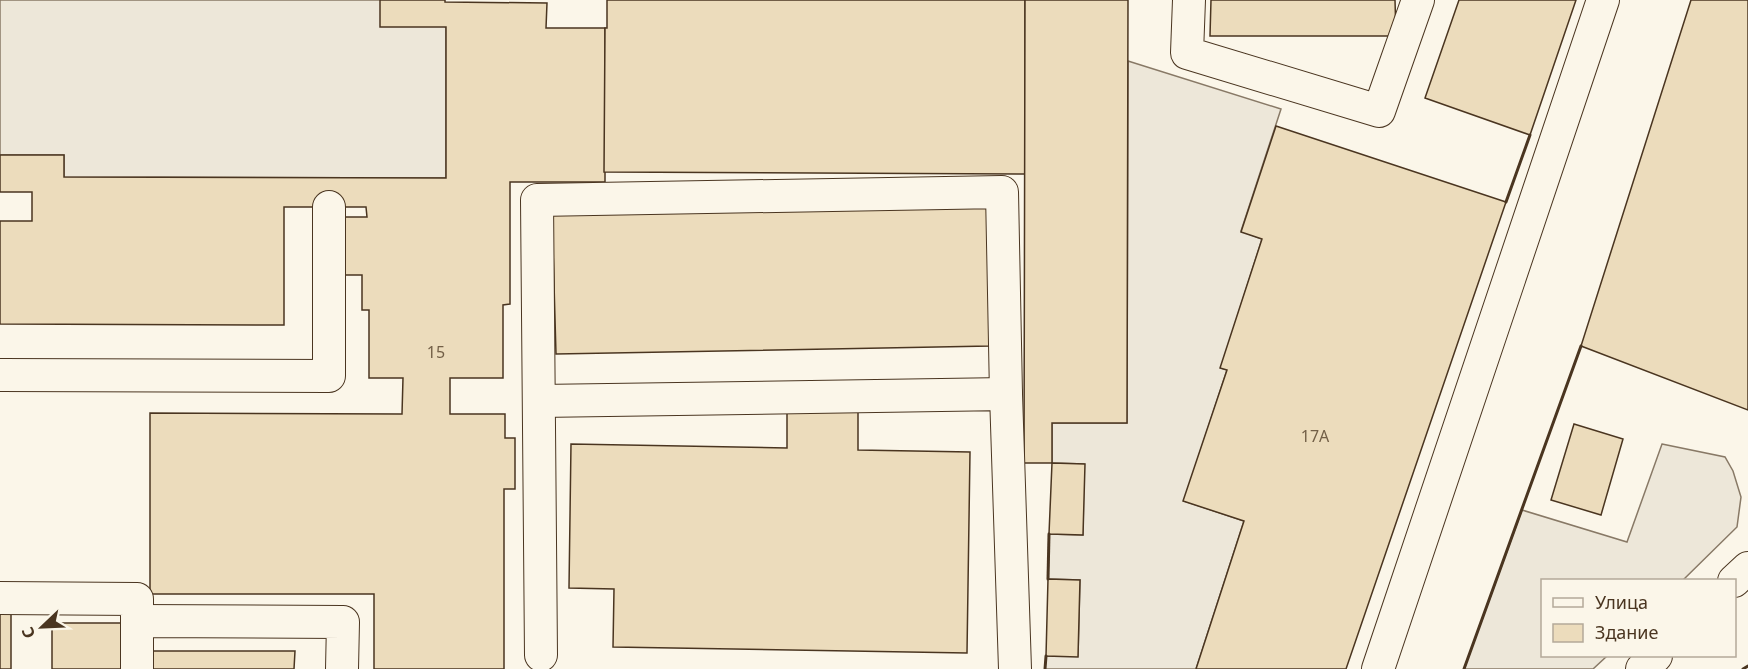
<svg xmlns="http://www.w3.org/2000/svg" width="1748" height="669" font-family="'Noto Sans',sans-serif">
  <rect width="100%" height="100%" fill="#fbf6e9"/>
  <!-- parking -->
  <g fill="#ede7d9" stroke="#887966" stroke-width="1.5">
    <polygon points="0,0 380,0 446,27 446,178 64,177 64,155 0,155"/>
    <polygon points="1128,61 1281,109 1241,231 1262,239 1221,368 1227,370 1184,501 1244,521 1196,669 1045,669 1046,656 1078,656 1080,580 1048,579 1049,534 1083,535 1084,464 1052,463 1052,423 1127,423"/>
    <polygon points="1662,444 1725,457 1733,471 1741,497 1737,527 1683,580 1542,580 1542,656 1607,656 1593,669 1464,669 1522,510 1627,542"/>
  </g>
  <!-- building -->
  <g fill="#ecdcbc" stroke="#4a3520" stroke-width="1.5">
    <polygon points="380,0 445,0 445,2 547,3 546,28 605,28 605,182 510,182 510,304 503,305 503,378 450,378 450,414 505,414 505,438 515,438 515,489 504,489 504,669 374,669 374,594 150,594 150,413 402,414 403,378 369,378 369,310 362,310 362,275 335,275 335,217 367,217 366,207 284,207 284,325 0,324 0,221 32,221 32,192 0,192 0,155 64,155 64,177 446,178 446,27 380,27"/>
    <polygon points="607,0 1025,0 1025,174 604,172 605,28 607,28"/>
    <polygon points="1025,0 1128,0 1127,423 1052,423 1052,463 1024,463"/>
    <polygon points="1211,0 1395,0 1396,36 1210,36"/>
    <polygon points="1459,0 1576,0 1530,135 1425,98"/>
    <polygon points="1691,0 1748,0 1748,410 1581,346"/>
    <polygon points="1276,126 1506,202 1346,669 1196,669 1244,521 1183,501 1227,370 1220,368 1262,239 1241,232"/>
    <polygon points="987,205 990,346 556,354 552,213"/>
    <polygon points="787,411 858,412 858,450 970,452 967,653 613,647 614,589 569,588 571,444 787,448"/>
    <polygon points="1574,424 1623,439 1601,515 1551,500"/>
    <polygon points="1052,463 1085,464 1083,535 1049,534"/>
    <polygon points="1048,579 1080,580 1078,657 1046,656"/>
    <rect x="0" y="604" width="11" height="65"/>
    <polygon points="52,623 121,623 122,669 52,669"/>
    <polygon points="149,651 295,651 294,669 149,669"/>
  </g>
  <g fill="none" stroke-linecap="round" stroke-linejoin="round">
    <defs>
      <g id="minor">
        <polyline points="1189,0 1187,53 1379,111 1418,0"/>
        <polyline points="0,375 329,376 329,207"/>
        <polyline points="539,401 1006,394 1015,669"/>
        <polyline points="1734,581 1748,568"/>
        <polyline points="0,598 137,599 137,621"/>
        <polyline points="541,655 537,200 1002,192 1006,394"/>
        <polyline points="137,669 137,621 343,622 342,669"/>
        <polyline points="1378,669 1603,0"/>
        <polyline points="1642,669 1656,656"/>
      </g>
    </defs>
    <!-- minor casing -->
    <use href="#minor" stroke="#4a3520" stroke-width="34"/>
    <!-- minor -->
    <use href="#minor" stroke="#fbf6e9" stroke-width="32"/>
    <!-- wall -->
    <g stroke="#4a3520" stroke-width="3">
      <polyline points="1506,202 1530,135"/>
      <polyline points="1048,579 1049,534"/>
      <polyline points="1045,669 1046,656"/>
      <polyline points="1464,669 1581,346"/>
      <polyline points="1743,669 1748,666"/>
    </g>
  </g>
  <g text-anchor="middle" stroke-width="4.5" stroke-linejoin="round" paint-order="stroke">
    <!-- number labels -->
    <g font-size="16" fill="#725f47">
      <text x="436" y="358">15</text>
      <text x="1315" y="442">17А</text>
    </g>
  </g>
  <!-- legend -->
  <rect x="1541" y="579" width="195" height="78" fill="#fbf6e9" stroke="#b4a999" stroke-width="1.5"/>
  <rect x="1553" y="598" width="30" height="9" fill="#fbf6e9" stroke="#b4a999" stroke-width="1.5"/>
  <text x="1595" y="609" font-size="18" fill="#4a3520">Улица</text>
  <rect x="1553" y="624" width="30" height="18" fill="#ecdcbc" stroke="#b4a999" stroke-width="1.5"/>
  <text x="1595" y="639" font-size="18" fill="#4a3520">Здание</text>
  <!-- north arrow -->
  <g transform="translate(42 627) rotate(247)" stroke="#fbf6e9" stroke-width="4.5" paint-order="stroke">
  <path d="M0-4.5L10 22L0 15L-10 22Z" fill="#4a3520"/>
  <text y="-9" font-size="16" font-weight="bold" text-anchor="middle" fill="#4a3520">С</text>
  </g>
</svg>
